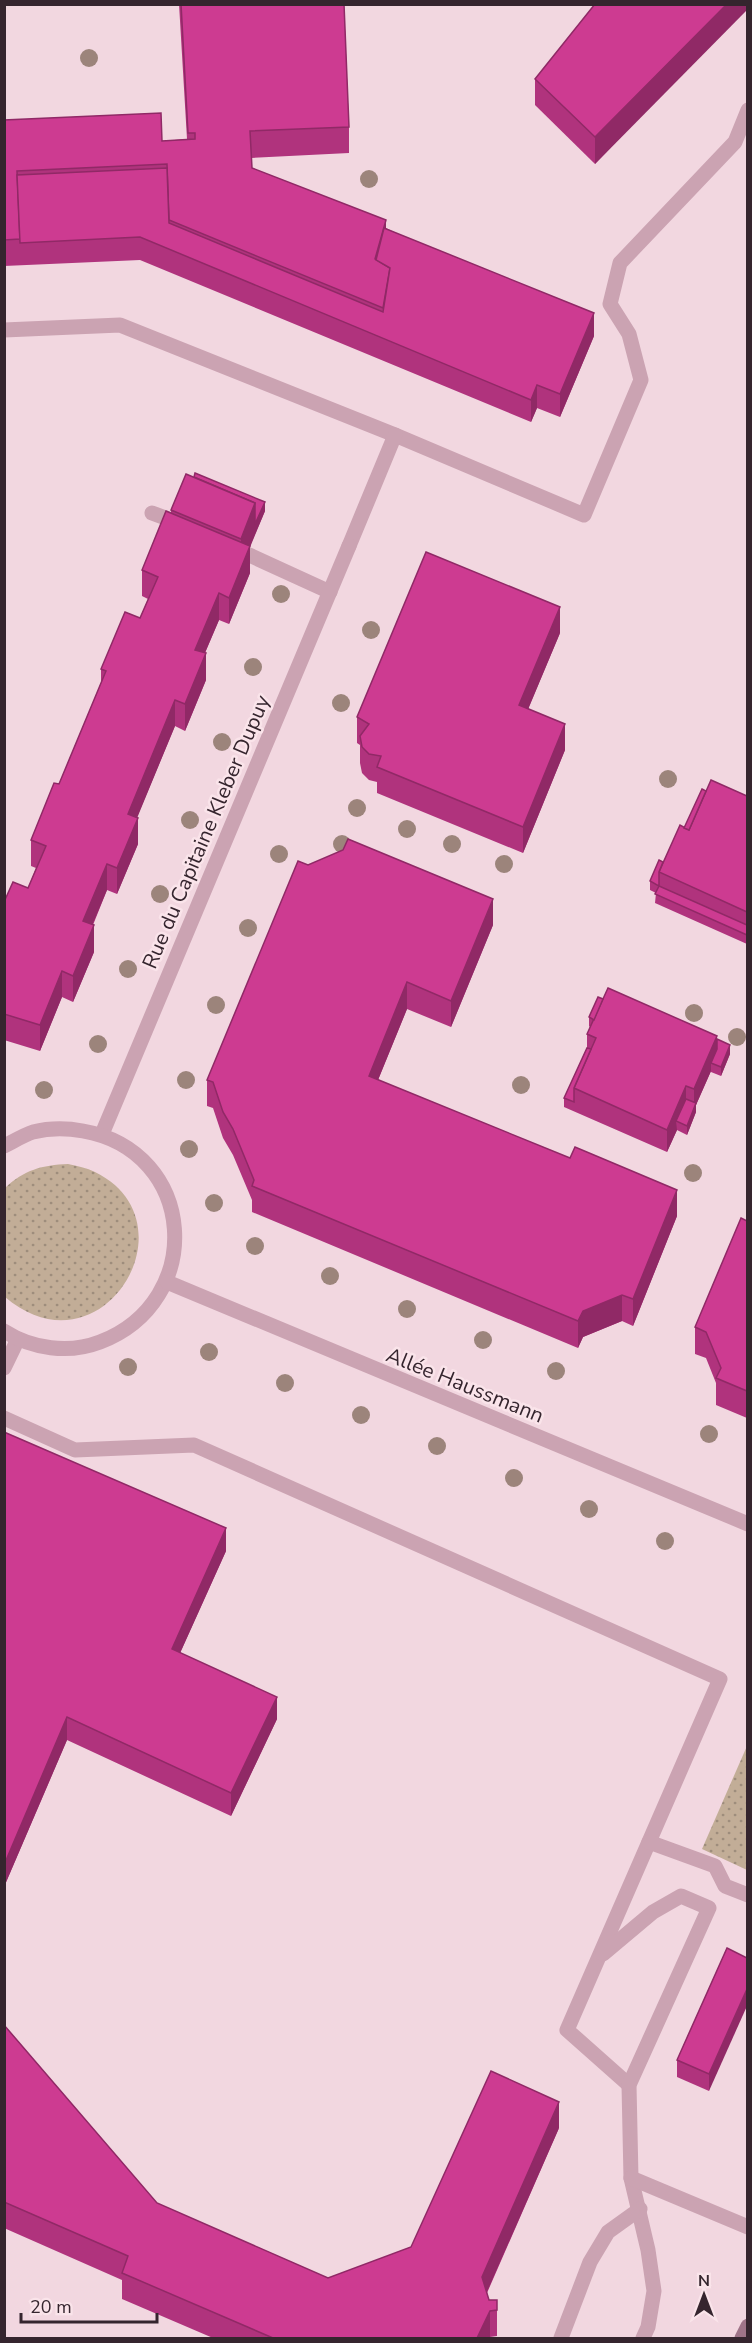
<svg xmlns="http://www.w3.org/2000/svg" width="752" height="2343" font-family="'Nunito Sans',sans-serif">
  <defs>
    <pattern id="grass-dots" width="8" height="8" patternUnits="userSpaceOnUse" patternTransform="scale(1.5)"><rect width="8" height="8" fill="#c2ad97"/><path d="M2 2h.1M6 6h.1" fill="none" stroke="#9e8d7c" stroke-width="1.8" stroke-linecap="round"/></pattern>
  </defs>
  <rect width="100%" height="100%" fill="#f2d7e0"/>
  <!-- grass -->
  <g fill="url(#grass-dots)">
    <path d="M 68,1164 C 77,1166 87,1168 95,1172 C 197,1222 101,1379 5,1297 L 5,1188 C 24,1170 42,1165 68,1164 Z"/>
    <polygon points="747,1746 748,1870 747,1870 702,1849"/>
  </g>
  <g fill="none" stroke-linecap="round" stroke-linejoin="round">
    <!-- service -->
    <g stroke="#cba3b2" stroke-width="15">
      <polyline points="4,330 120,325 395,435 584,515 641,380 629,334 610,304 620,263 735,142 748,110"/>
      <polyline points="152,513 179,523"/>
      <polyline points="349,546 395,435"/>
      <polyline points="247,554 330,592"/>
      <polyline points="4,1368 18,1339"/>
      <polyline points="4,1418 75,1450 194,1445 720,1679 567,2030 629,2085"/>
      <polyline points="649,1842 715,1866 725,1886 748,1895"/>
      <polyline points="603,1954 653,1912 681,1896 709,1908 629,2085 631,2178 648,2250 654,2291 648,2327 643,2338"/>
      <polyline points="631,2178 748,2227"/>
      <polyline points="561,2338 590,2262 608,2232 640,2209"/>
    </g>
    <!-- minor -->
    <polyline stroke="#cba3b2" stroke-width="15" points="102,1134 349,546"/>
    <!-- tertiary -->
    <g stroke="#cba3b2" stroke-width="15">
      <path d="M 4,1146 C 14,1141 24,1135 33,1132 C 49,1128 67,1128 83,1131 C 197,1151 207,1301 100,1342 C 69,1354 32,1349 4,1331"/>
      <polyline points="167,1282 748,1524"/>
    </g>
    <!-- secondary -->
    <polyline stroke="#9f7488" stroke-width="15" points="742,2338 748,2326"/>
  </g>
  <!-- trees -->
  <g fill="#9c847b">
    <circle cx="89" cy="58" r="9"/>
    <circle cx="369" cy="179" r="9"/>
    <circle cx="281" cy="594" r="9"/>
    <circle cx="371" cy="630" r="9"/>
    <circle cx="253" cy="667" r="9"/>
    <circle cx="341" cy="703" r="9"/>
    <circle cx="222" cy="742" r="9"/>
    <circle cx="668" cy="779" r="9"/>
    <circle cx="357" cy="808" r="9"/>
    <circle cx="190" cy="820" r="9"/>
    <circle cx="407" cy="829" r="9"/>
    <circle cx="342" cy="844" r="9"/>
    <circle cx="452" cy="844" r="9"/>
    <circle cx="279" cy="854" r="9"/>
    <circle cx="504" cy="864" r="9"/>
    <circle cx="160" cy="894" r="9"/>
    <circle cx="248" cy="928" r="9"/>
    <circle cx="128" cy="969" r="9"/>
    <circle cx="216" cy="1005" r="9"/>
    <circle cx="694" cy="1013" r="9"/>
    <circle cx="737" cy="1037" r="9"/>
    <circle cx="98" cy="1044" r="9"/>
    <circle cx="186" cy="1080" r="9"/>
    <circle cx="521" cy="1085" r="9"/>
    <circle cx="44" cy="1090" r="9"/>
    <circle cx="189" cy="1149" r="9"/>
    <circle cx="693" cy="1173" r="9"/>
    <circle cx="214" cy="1203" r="9"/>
    <circle cx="255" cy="1246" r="9"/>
    <circle cx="330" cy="1276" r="9"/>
    <circle cx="407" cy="1309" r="9"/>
    <circle cx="483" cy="1340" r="9"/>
    <circle cx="209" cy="1352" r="9"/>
    <circle cx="128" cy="1367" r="9"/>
    <circle cx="556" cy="1371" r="9"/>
    <circle cx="285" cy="1383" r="9"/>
    <circle cx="361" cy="1415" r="9"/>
    <circle cx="709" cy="1434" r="9"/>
    <circle cx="437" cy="1446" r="9"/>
    <circle cx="514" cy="1478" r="9"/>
    <circle cx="589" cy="1509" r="9"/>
    <circle cx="665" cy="1541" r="9"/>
  </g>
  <!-- wall -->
  <g fill="#b0337d">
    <polygon points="179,4 344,4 349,127 349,153 251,158 252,168 386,228 594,336 560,417 537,408 531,422 140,260 4,266 4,120 162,141 187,139"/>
    <polygon points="747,4 595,164 535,105 535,79"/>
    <polygon points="171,510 265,511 250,546 250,573 229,624 219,620 205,653 206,680 185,731 175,726 137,817 138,844 117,894 107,890 93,925 94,952 73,1002 62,997 40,1051 4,1040 4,902 28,888 36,868 31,866 31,840 59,784 101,683 101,669 140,618 148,599 142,596 142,570 171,513"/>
    <polygon points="560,633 528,709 565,750 523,853 377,793 377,782 369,780 362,773 360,763 360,745 357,743 357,717"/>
    <polygon points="706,791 747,796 747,944 655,903 656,893 650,890 650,881 663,862"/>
    <polygon points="308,865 493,925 451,1027 407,1009 378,1080 677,1216 633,1326 622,1321 583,1337 578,1348 252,1212 252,1200 233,1155 223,1138 213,1108 207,1106 207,1080"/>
    <polygon points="603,999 717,1039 730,1054 721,1076 711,1072 711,1071 696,1105 696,1112 687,1135 677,1130 667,1152 564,1107 564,1098 587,1048 587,1034 590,1027 589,1026 589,1017"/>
    <polygon points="747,1221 747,1418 716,1405 716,1383 706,1358 695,1354 695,1327"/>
    <polygon points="4,1432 226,1551 180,1653 277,1719 231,1816 67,1740 4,1887"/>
    <polygon points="727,1948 709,2091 677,2077 677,2060"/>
    <polygon points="4,2025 157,2203 328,2278 411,2247 559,2128 487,2293 489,2300 497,2310 497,2336 490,2337 489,2338 213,2338 122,2299 122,2280 4,2228"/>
  </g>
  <!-- shaded-wall -->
  <g fill="#902966">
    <polygon points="727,4 747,4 747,10 595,164 595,137"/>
    <polygon points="386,220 386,246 380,266 375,259"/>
    <polygon points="594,313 594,336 560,417 560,394"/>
    <polygon points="537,385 537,408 531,422 531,400"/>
    <polygon points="265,502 265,511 241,569 241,539 255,503"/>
    <polygon points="250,546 250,573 229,624 229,598"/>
    <polygon points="219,593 219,620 195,676 195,650"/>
    <polygon points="560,607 560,633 519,731 519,705"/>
    <polygon points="206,653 206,680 185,731 185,704"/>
    <polygon points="175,700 175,726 128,840 128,814"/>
    <polygon points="565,724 565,750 523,853 523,827"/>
    <polygon points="138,818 138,844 117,894 117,868"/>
    <polygon points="107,864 107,890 83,947 83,921"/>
    <polygon points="493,899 493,925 451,1027 451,1001"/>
    <polygon points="94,925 94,952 73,1002 73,976"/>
    <polygon points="62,971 62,997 40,1051 40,1025"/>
    <polygon points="407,982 407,1009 369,1102 369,1076"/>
    <polygon points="717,1036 717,1058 711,1063 711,1071 696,1105 696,1112 687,1135 687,1126 694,1109 694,1089"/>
    <polygon points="730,1045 730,1054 721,1076 721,1067"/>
    <polygon points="686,1086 686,1108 676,1121 677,1130 667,1152 667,1130"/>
    <polygon points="677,1190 677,1216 633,1326 633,1299"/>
    <polygon points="622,1295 622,1321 583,1337 578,1348 578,1321 583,1311"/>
    <polygon points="226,1528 226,1551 172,1671 172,1649"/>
    <polygon points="277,1697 277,1719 231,1816 231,1793"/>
    <polygon points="67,1717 67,1740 4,1887 4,1865"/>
    <polygon points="747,1989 747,2006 709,2091 709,2074"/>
    <polygon points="559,2102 559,2128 482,2303 482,2277"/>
    <polygon points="490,2311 490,2337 489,2338 477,2338"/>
  </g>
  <!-- building -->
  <g fill="#cd3b91" stroke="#902966" stroke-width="1.5">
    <polygon points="181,4 344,4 349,127 250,131 252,168 386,220 375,259 390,268 383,308 169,220 167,164 17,171 20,239 4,240 4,120 161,113 162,141 195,139 195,133 188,133"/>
    <polygon points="595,4 727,4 595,137 535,79"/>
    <polygon points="167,168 169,223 383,312 390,268 376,260 384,228 594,313 560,394 537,385 531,400 140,237 20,243 17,175"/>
    <polygon points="195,473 265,502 255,524 255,503 194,477"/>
    <polygon points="186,474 255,503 241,539 171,510"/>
    <polygon points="166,511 250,546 229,598 219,593 195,650 206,653 185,704 175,700 128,814 138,818 117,868 107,864 83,921 94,925 73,976 62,971 40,1025 4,1014 4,902 13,882 28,888 46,846 31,840 54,783 59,784 106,671 101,669 125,612 140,618 158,577 142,570"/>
    <polygon points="426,552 560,607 519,705 565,724 523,827 377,767 381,756 369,754 362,747 360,736 369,724 357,717"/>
    <polygon points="711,780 747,796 747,912 659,872 680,825 689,830"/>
    <polygon points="702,789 706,791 689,830 684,828"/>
    <polygon points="348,839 493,899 451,1001 407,982 369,1076 570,1158 575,1147 677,1190 633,1299 622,1295 583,1311 578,1321 252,1186 254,1180 233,1129 223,1112 213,1082 207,1080 298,861 308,865 343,850"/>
    <polygon points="659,860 663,862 659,872 659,886 747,925 747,935 655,894 659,886 650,881"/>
    <polygon points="608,988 717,1036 694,1089 686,1086 667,1130 574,1088 596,1038 587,1034"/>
    <polygon points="598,997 603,999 594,1020 589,1017"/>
    <polygon points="717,1039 730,1045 721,1067 711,1063 717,1049"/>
    <polygon points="587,1048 591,1049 574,1088 574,1102 564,1098"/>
    <polygon points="686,1099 696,1103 687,1126 676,1121"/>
    <polygon points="741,1218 747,1221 747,1391 716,1378 721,1368 706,1332 695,1327"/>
    <polygon points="4,1432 226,1528 172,1649 277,1697 231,1793 67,1717 4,1865"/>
    <polygon points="727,1948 747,1958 747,1989 709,2074 677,2060"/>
    <polygon points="4,2025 157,2203 328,2278 411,2247 491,2071 559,2102 482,2277 489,2300 497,2300 497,2310 490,2311 477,2338 273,2338 122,2273 128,2256 4,2202"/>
  </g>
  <g text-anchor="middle" stroke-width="5" stroke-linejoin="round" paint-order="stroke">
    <!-- street labels -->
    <g font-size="21" fill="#35252e" stroke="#fae4ea">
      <text transform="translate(206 832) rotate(-67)" y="7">Rue du Capitaine Kleber Dupuy</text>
      <text transform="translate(465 1385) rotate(22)" y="7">Allée Haussmann</text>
    </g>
  </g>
  <!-- border -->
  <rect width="752" height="2343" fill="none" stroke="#35252e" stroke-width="12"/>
  <!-- north arrow -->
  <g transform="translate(704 2295)" stroke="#fae4ea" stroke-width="4.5" paint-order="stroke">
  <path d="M0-4.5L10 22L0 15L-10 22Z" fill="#35252e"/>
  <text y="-9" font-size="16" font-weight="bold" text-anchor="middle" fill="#35252e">N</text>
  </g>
  <!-- scale -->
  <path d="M21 2313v9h136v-9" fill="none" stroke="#35252e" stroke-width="3"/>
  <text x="30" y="2313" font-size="18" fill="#35252e" stroke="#fae4ea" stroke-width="4.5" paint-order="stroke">20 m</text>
</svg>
